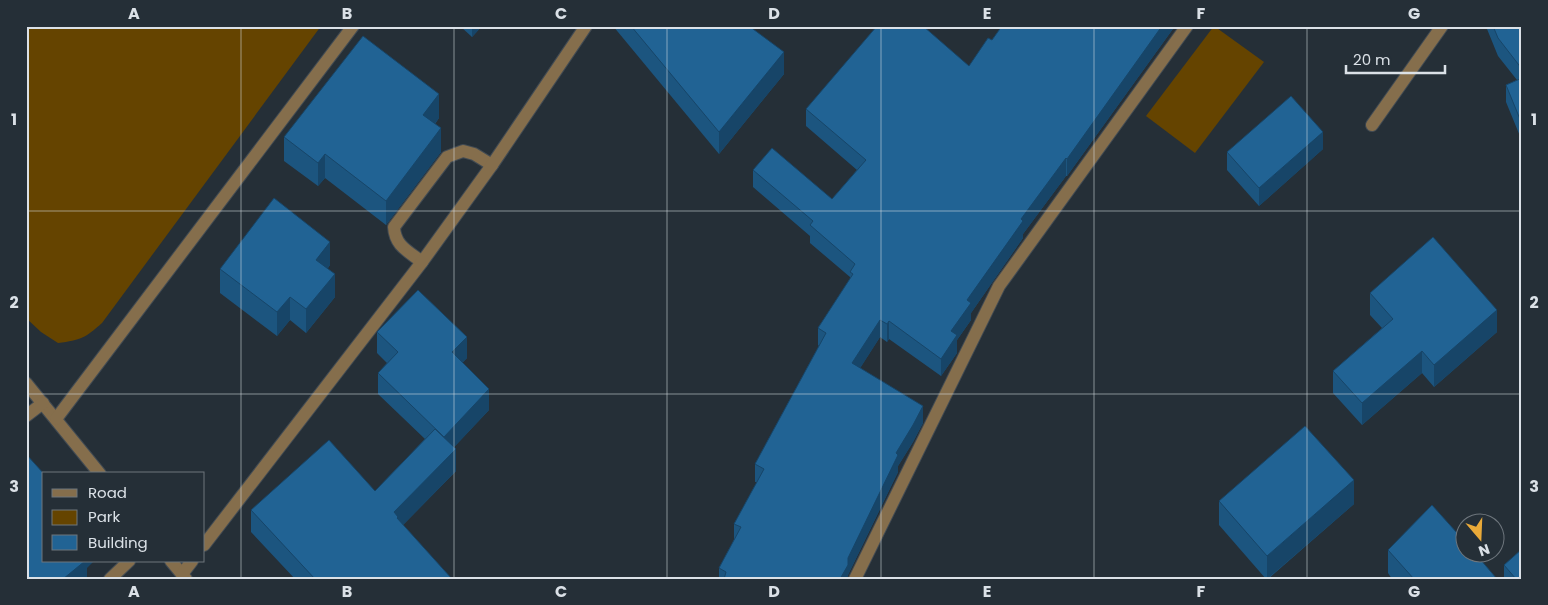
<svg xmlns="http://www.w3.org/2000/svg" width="1548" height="605" font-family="Poppins,sans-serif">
  <rect width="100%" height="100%" fill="#252f37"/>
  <!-- green -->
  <g fill="#654400">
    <path d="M 26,26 L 321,26 L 102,323 C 85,338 81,340 58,343 L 41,332 L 26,318 Z"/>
    <polygon points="1214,26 1264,62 1195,153 1146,116"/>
  </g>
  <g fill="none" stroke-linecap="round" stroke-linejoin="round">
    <defs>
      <g id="minor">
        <polyline points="1372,125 1442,26"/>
        <path d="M 422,262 C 408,251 395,246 394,227 L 447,157 L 463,151 L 474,154 L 492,165"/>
        <polyline points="26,383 100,474"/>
        <polyline points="26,416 43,403"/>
        <polyline points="56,419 353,26"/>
        <polyline points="204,545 422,262 492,165 586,26"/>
        <polyline points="171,561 186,579"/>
        <polyline points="182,574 192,561"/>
        <polyline points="110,579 129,561"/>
        <polyline points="855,579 999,286 1187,26"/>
      </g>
    </defs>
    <!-- minor casing -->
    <use href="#minor" stroke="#424b53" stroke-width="14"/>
    <!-- minor -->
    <use href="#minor" stroke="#856e4c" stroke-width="12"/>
  </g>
  <!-- wall -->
  <g fill="#1c557f">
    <polygon points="460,26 482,26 472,37"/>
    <polygon points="613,26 749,26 784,74 719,154"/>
    <polygon points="1002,26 1175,26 1067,176 1066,176 1023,234 1023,238 971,313 971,320 957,340 957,353 941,376 889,339 887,342 880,337 860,368 923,423 913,442 898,466 898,472 848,575 848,579 719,579 719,568 734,540 734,524 757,482 755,482 755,464 819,346 818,345 818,328 850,279 850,277 810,243 810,236 753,187 753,170 832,199 857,170 806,126 806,109 969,66 992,40"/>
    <polygon points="1487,26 1522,26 1522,141 1506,102 1506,85 1517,80 1498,56 1487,29"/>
    <polygon points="439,118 435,124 441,152 386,225 325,178 318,186 284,161 284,137"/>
    <polygon points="1323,149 1259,206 1227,170 1227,152"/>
    <polygon points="330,265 328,268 335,297 306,333 290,320 277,336 220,293 220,269"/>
    <polygon points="1370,293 1497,332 1434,387 1422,373 1362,425 1333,393 1333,371 1382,328 1370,315"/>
    <polygon points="377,332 467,358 462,363 489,410 454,447 456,471 403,525 452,579 295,579 251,532 251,510 375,491 425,439 378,394 378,373 387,363 377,353"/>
    <polygon points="1219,501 1354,504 1268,579 1266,579 1219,525"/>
    <polygon points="1388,550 1497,579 1392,579 1388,573"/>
    <polygon points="1504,565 1522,579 1504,579"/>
  </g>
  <!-- shaded-wall -->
  <g fill="#174568">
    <polygon points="472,26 482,26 472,37"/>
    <polygon points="1162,26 1175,26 1067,176 1067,159"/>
    <polygon points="784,52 784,74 719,154 719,132"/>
    <polygon points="439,94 439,118 423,139 423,115"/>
    <polygon points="441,128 441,152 386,225 386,201"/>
    <polygon points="1323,132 1323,149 1259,206 1259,188"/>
    <polygon points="325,154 325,178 318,186 318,163"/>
    <polygon points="1066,158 1066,176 1023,234 1023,238 971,313 971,320 957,340 957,353 941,376 941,359 951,331 967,300 1021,219"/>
    <polygon points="330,242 330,265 316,283 316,260"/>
    <polygon points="335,274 335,297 306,333 306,309"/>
    <polygon points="290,297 290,320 277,336 277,312"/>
    <polygon points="1497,310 1497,332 1434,387 1434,365"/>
    <polygon points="880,320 880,337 852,381 852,363"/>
    <polygon points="889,321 889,339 887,342 887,324"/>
    <polygon points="467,337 467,358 452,374 452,352"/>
    <polygon points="1422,351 1422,373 1362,425 1362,403"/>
    <polygon points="489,389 489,410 444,458 444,437"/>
    <polygon points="923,406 923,423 913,442 898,466 898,472 848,575 848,579 840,579 848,558 896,453"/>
    <polygon points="456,449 456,471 398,530 394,512"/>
    <polygon points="1354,480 1354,504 1267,579 1267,556"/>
    <polygon points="80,561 94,561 87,568 87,579 63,579"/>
  </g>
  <!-- building -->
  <g fill="#216394" stroke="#174568">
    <polygon points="631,26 749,26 784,52 719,132"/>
    <polygon points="877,26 923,26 969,66 988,38 992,40 1002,26 1162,26 1067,159 1066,158 1021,219 1023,221 967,300 971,303 951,331 957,335 941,359 889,321 887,324 880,320 852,363 923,406 913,425 896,453 898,455 848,558 848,565 840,579 724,579 726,572 719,568 741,527 734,524 764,469 755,464 826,333 818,328 853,274 850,272 855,264 810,225 813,221 753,170 772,148 832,199 866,160 806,109"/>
    <polygon points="1493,26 1522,26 1522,69 1498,38"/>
    <polygon points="363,36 439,94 423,115 441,128 386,201 325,154 318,163 284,137"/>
    <polygon points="1522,78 1522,124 1506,85"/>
    <polygon points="1291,96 1323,132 1259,188 1227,152"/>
    <polygon points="274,198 330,242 316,260 335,274 306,309 290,297 277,312 220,269"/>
    <polygon points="1433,237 1497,310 1434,365 1422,351 1362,403 1333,371 1393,319 1370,293"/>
    <polygon points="418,290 467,337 452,352 489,389 444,437 378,373 398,352 377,332"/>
    <polygon points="1305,426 1354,480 1267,556 1219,501"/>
    <polygon points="435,429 456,449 394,512 398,517 397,518 452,579 315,579 251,510 329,440 375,491"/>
    <polygon points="26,454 44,474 44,561 85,561 63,579 26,579"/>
    <polygon points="1432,505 1466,543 1466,552 1474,552 1497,579 1414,579 1388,550"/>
    <polygon points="1522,549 1522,579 1516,579 1504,565"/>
  </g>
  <!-- grid -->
  <path fill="none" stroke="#dbe1e7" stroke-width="1" stroke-opacity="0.55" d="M 241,26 L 241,579M 454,26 L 454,579M 667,26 L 667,579M 881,26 L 881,579M 1094,26 L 1094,579M 1307,26 L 1307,579M 26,211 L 1522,211M 26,394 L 1522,394"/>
  <!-- border -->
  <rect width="1548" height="605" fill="none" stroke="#252f37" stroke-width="55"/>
  <!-- legend -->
  <rect x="42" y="472" width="162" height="90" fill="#252f37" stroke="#6e767d"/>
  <rect x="52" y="489" width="25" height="8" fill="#856e4c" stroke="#6e767d"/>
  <text x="88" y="498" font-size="15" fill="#dbe1e7">Road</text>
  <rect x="52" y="510" width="25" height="15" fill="#654400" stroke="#6e767d"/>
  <text x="88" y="522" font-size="15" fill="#dbe1e7">Park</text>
  <rect x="52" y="535" width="25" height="15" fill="#216394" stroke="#6e767d"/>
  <text x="88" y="548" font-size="15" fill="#dbe1e7">Building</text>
  <!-- north arrow -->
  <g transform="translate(1480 538) rotate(161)"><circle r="24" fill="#252f37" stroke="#6e767d"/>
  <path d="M0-4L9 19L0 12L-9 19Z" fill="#eaaa39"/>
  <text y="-8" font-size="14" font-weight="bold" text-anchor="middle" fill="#dbe1e7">N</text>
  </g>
  <!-- scale -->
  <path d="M1346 65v8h99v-8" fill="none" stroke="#dbe1e7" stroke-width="2.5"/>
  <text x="1353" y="65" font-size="15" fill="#dbe1e7" stroke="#252f37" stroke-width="4" paint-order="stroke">20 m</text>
  <rect x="28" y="28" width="1492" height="550" fill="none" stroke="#dbe1e7" stroke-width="2"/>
  <g font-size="16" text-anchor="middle" font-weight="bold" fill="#dbe1e7">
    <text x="134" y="19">A</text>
    <text x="347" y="19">B</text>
    <text x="561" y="19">C</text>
    <text x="774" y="19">D</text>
    <text x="987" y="19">E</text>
    <text x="1201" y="19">F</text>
    <text x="1414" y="19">G</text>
    <text x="14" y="125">1</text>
    <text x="1534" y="125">1</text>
    <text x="14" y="308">2</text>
    <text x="1534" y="308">2</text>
    <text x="14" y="492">3</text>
    <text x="1534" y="492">3</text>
    <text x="134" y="597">A</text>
    <text x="347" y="597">B</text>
    <text x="561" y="597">C</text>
    <text x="774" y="597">D</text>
    <text x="987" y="597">E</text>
    <text x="1201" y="597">F</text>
    <text x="1414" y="597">G</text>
  </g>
</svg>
